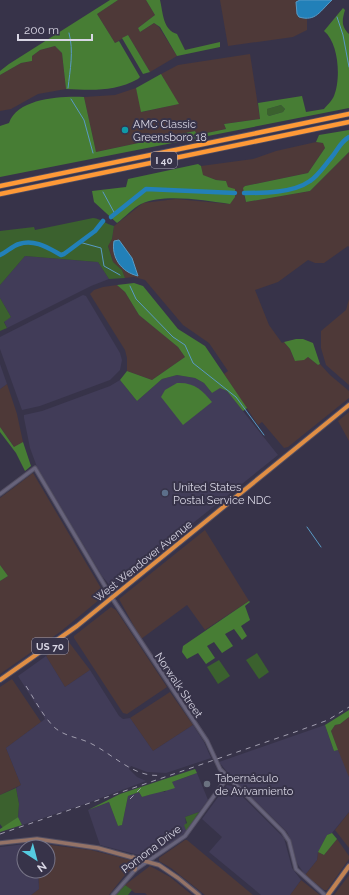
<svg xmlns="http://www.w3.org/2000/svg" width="349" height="895" font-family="Raleway,sans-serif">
  <rect width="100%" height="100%" fill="#373349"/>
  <!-- commercial -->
  <g fill="#4e3938">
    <polygon points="118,0 146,0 155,15 138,28 140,32 154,23 159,27 177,56 150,72 128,35 115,43 97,14"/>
    <polygon points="220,0 300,0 298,1 299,17 307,19 307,30 293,37 228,46"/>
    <polygon points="55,46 62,53 66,89 38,94 11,109 0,111 0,75 21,63 32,61 32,56 40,50"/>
    <polygon points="250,54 260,119 224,124 226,129 197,135 195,131 96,152 84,97 115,95 136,88 142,112 178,104 161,74 178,65"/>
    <polygon points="316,142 324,143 325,148 308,173 245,186 244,195 246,202 310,191 349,152 349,247 348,246 324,263 315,263 308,260 278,282 255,290 269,325 282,343 284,342 290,349 294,359 297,361 308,357 318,365 320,364 330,375 349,391 349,398 288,447 284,448 262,422 258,425 224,374 228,371 209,343 183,325 145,280 134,277 125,278 122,270 113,262 108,245 112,239 114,226 143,203 176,199 230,204 226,181 216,180 202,175 201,166 253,159 276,151"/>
    <polygon points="117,285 125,292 139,315 178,347 185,357 152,380 127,371 127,358 125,350 90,294 94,290 103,287"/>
    <polygon points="349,299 349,385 326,365 321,348 321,331 346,310"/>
    <polygon points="7,384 17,414 23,442 15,448 0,427 0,389"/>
    <polygon points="349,412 349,441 338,421"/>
    <polygon points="33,473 105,595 60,632 0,674 0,581 8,576 0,565 0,498"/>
    <polygon points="205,530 249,601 205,630 187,605 141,639 119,599"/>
    <polygon points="111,607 116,610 167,687 127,714 123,713 74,638 74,636"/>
    <polygon points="68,641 90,670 65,687 46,656"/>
    <polygon points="12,679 41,722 6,748 21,785 0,795 0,687"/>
    <polygon points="170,692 193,725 153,751 130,718"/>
    <polygon points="349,717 349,777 343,766 331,731 335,725 340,724"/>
    <polygon points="349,812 349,848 335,830"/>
    <polygon points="337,839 349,856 349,859 327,890 324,890 305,875 317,860 318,852 324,855"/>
    <polygon points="185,840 187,840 253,895 205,895 171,868 159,861 159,858"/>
    <polygon points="34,843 91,850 130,860 133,863 134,867 124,876 109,895 31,895 39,889 38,871 48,871 48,847 34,847"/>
    <polygon points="150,866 170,877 192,895 147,895 145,893 135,893 125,885"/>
    <polygon points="349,875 349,895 334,895"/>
    <polygon points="301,880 320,895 290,895"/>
  </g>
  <!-- built -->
  <g fill="#413c58">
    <polygon points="25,256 98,262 109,279 91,286 7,328 4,321 11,317 0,298 0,285"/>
    <polygon points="83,295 86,296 120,353 122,360 120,370 110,380 40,406 22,410 0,349 0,337"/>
    <polygon points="0,364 7,384 0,389"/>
    <polygon points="177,375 195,378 204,383 212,393 219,387 227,391 278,455 112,588 102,576 37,467 30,448 24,418 24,415 42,411 110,386 120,380 137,401 162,379"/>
    <polygon points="46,656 65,687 90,670 119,716 123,719 130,718 153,751 193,725 204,742 211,758 166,773 147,772 131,766 129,769 137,777 146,781 85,804 22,825 18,817 19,804 16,788 21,785 6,748 45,719 18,676"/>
    <polygon points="325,725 334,751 338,750 349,777 349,812 332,833 327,835 318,852 317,860 305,875 297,863 291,840 287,832 232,778 219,762"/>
    <polygon points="197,773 208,800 199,812 185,817 187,830 180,837 150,858 100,845 88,810 109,802 118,826 122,825 128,796 139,792 142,797 158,791 165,792 172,782"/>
    <polygon points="227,785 232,786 284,838 292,868 301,880 290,895 261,895 209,852 222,837 202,819"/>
    <polygon points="34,843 34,847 24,847 24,871 38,871 39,889 31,895 0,895 0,847"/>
  </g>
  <!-- green -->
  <g fill="#3b612e">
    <polygon points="281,105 285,109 283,112 269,116 267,114 267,109"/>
    <path d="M 93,218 C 102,219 105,224 114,226 L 112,239 L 108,246 L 113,262 L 122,270 L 125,278 L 109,279 L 98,262 L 25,256 L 0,285 L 0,231 L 34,227 L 35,230 Z"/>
    <polygon points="0,298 11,317 4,322 7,328 0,331"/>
    <polygon points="257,653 269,672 259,679 246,660"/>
    <polygon points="219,660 230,676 218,684 207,667"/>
    <polygon points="16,788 19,804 18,817 3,828 0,824 0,795"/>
    <polygon points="199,812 187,830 186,830 184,825 187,823 185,817"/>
    <polygon points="125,885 132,890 128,895 116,895"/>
  </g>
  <!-- forest -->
  <g fill="#477d34" fill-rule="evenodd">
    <path d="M 110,0 L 118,0 L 97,14 L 115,43 L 119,41 L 140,77 L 138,79 C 114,92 92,90 66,89 L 62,53 L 55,46 L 40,50 L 32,56 L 32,61 L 21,63 L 0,75 L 0,71 L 9,64 Z"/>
    <path d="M 146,0 L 160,0 C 163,13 163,30 177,34 L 185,50 L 220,42 L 220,47 L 177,56 L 160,27 L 154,23 L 140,32 L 138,28 L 155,15 Z"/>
    <path d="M 343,8 L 345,10 C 342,20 341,26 349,34 L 349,108 L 0,177 L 0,126 L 9,123 C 18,98 61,96 84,97 L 96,152 L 195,131 L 197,135 L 226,129 L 224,124 L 260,119 L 258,103 L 302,96 L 306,112 L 324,109 C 327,105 332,101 334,96 C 341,79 339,43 324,31 ZM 281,105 L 285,109 L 283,112 L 269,116 L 267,114 L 267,109 Z"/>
    <polygon points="128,35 150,72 143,74 122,38"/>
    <polygon points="161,74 179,104 141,112 136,88"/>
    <polygon points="349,130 349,152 310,191 246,202 243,188 245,186 308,173 325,148 323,143 316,142 319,135"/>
    <path d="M 198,164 L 201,166 L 203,175 L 216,180 L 226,181 L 228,187 L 235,189 L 235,197 L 230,204 C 205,201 165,193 141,204 C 133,208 125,217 117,223 L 94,202 L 92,191 L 126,187 L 128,179 Z"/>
    <polygon points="134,283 143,286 178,329 205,346 247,408 243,411 227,391 220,388 212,393 204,383 195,378 177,375 162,379 137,401 120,380 127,371 152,380 185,357 178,347 139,315 125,292 117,285"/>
    <polygon points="296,339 303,339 313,343 320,364 318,365 308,357 304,360 295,361 290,349 284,342"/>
    <path d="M 177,383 C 194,382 202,390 212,402 L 183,425 L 161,397 L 165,390 Z"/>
    <polygon points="0,427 14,447 23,442 31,466 25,471 16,453 0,432"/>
    <polygon points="0,565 8,576 0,581"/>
    <polygon points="249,601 250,602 245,606 250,620 241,626 247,636 242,640 234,629 225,634 233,646 222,653 214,642 207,646 215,658 206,664 198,653 187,659 182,652 183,646"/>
    <polygon points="349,710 349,717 340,724 335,725 331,731 338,750 334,751 325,725"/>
    <path d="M 195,769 L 197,773 L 172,782 L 175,788 C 164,792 153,793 142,797 L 139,792 L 128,796 L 122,825 L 118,826 L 109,802 L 88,810 L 120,794 Z"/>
    <polygon points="18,817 22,825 0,832 0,829"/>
    <polygon points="332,833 337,839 324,855 318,852 327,835"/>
  </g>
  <!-- water -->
  <g fill="#2280b8" stroke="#599ac5">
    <path d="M 300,0 L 332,0 C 320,11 316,22 299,17 L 297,14 L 296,2 Z"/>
    <path d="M 119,240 L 132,258 L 138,276 C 121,272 111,257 114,241 Z"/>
  </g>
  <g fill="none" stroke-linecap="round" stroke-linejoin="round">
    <!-- stream -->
    <g stroke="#599ac5" stroke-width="1">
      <polyline points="337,17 343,35 349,67"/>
      <path d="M 68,88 C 70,70 74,51 69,33"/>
      <polyline points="71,99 84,120 93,153"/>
      <polyline points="103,192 115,214"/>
      <polyline points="79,242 101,248 104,266 120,275"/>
      <polyline points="130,286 136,299 173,337 185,345 193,363 236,397 264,435"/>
      <polyline points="307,527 321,547"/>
    </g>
    <!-- river -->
    <g stroke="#2280b8" stroke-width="4.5">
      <path d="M 244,193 C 264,193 293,193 310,181 C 318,176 325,165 331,158 C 338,150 340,142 349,137"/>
      <polyline points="111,217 146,189 235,193"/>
      <path d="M 0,255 C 7,252 12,246 19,244 C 35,239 48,248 61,255 L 64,254 L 95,231 L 103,221"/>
    </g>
    <defs>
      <g id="tertiary">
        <polyline points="0,494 35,468 112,598 207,741 220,769 283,832 289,841 296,869 325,895"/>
        <polyline points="113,895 135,870 185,836 227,778"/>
      </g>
      <g id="secondary">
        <polyline points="0,843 37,839 98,848 159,865 178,878 199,895"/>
        <polyline points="133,857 136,864 135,870"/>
      </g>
      <polyline id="primary" points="328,895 349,866"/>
      <polyline id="trunk" points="0,680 77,626 349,405"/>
      <g id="motorway">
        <polyline points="0,186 349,114"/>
        <polyline points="0,194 349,122"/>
      </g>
    </defs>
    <!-- tertiary casing -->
    <use href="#tertiary" stroke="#534f62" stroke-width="5"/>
    <!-- secondary casing -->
    <use href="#secondary" stroke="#534f62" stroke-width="5.5"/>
    <!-- primary casing -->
    <use href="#primary" stroke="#534f62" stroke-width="6"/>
    <!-- trunk casing -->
    <use href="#trunk" stroke="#534f62" stroke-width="6"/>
    <!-- motorway casing -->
    <use href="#motorway" stroke="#534f62" stroke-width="6"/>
    <!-- tertiary -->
    <use href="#tertiary" stroke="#67637b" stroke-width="3"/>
    <!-- secondary -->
    <use href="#secondary" stroke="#947367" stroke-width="3.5"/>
    <!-- primary -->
    <use href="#primary" stroke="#c28352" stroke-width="4"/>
    <!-- trunk -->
    <use href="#trunk" stroke="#e08e44" stroke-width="4"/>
    <!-- motorway -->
    <use href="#motorway" stroke="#fe9937" stroke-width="4.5"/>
    <!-- rail -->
    <g stroke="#a19eaf" stroke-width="1" stroke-dasharray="5 5" stroke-linecap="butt">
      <path d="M 26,686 C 35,700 43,716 54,727 C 65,737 78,737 90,743 C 113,754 135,779 162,775"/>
      <polyline points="130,799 142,787"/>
      <polyline points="0,834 298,731 328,720 349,707"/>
    </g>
  </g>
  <!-- markers -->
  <circle fill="#0f9aa8" stroke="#373349" stroke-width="1.5" cx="125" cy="130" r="4"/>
  <circle fill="#5c6f8a" stroke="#373349" stroke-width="1.5" cx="165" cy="493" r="4"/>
  <circle fill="#6b7280" stroke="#373349" stroke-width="1.5" cx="207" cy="784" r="4"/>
  <g text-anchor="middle" stroke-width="4" stroke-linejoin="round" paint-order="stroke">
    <!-- shield labels -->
    <g fill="#373349" stroke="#a8a5b6" stroke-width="1">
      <rect x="151" y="152" width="26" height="16" rx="3"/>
      <rect x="32" y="638" width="36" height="16" rx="3"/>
    </g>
    <g font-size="10" font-weight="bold" fill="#d8d6e4">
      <text x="164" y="164">I 40</text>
      <text x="50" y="650">US 70</text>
    </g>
    <!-- poi labels -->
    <g font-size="11" fill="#d8d6e4" stroke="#373349" text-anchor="start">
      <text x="133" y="128">AMC Classic<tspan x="133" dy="13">Greensboro 18</tspan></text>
      <text x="173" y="491">United States<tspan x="173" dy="13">Postal Service NDC</tspan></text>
      <text x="215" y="782">Tabernáculo<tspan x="215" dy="13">de Avivamiento</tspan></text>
    </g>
    <!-- street labels -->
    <g font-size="11" fill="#d8d6e4" stroke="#373349">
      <text transform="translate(143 561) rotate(-39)" y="4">West Wendover Avenue</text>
      <text transform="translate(179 685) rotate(56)" y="4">Norwalk Street</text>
      <text transform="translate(151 849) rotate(-37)" y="4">Pomona Drive</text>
    </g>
  </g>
  <!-- north arrow -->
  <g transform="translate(36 859) rotate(144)"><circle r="19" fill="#373349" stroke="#777487"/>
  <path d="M0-3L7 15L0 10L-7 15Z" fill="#55cadf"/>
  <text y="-6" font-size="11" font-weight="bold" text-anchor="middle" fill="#d8d6e4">N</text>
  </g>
  <!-- scale -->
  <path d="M18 34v6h74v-6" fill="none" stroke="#d8d6e4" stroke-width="2"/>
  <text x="24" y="34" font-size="12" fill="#d8d6e4" stroke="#373349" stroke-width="3" paint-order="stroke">200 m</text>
</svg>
